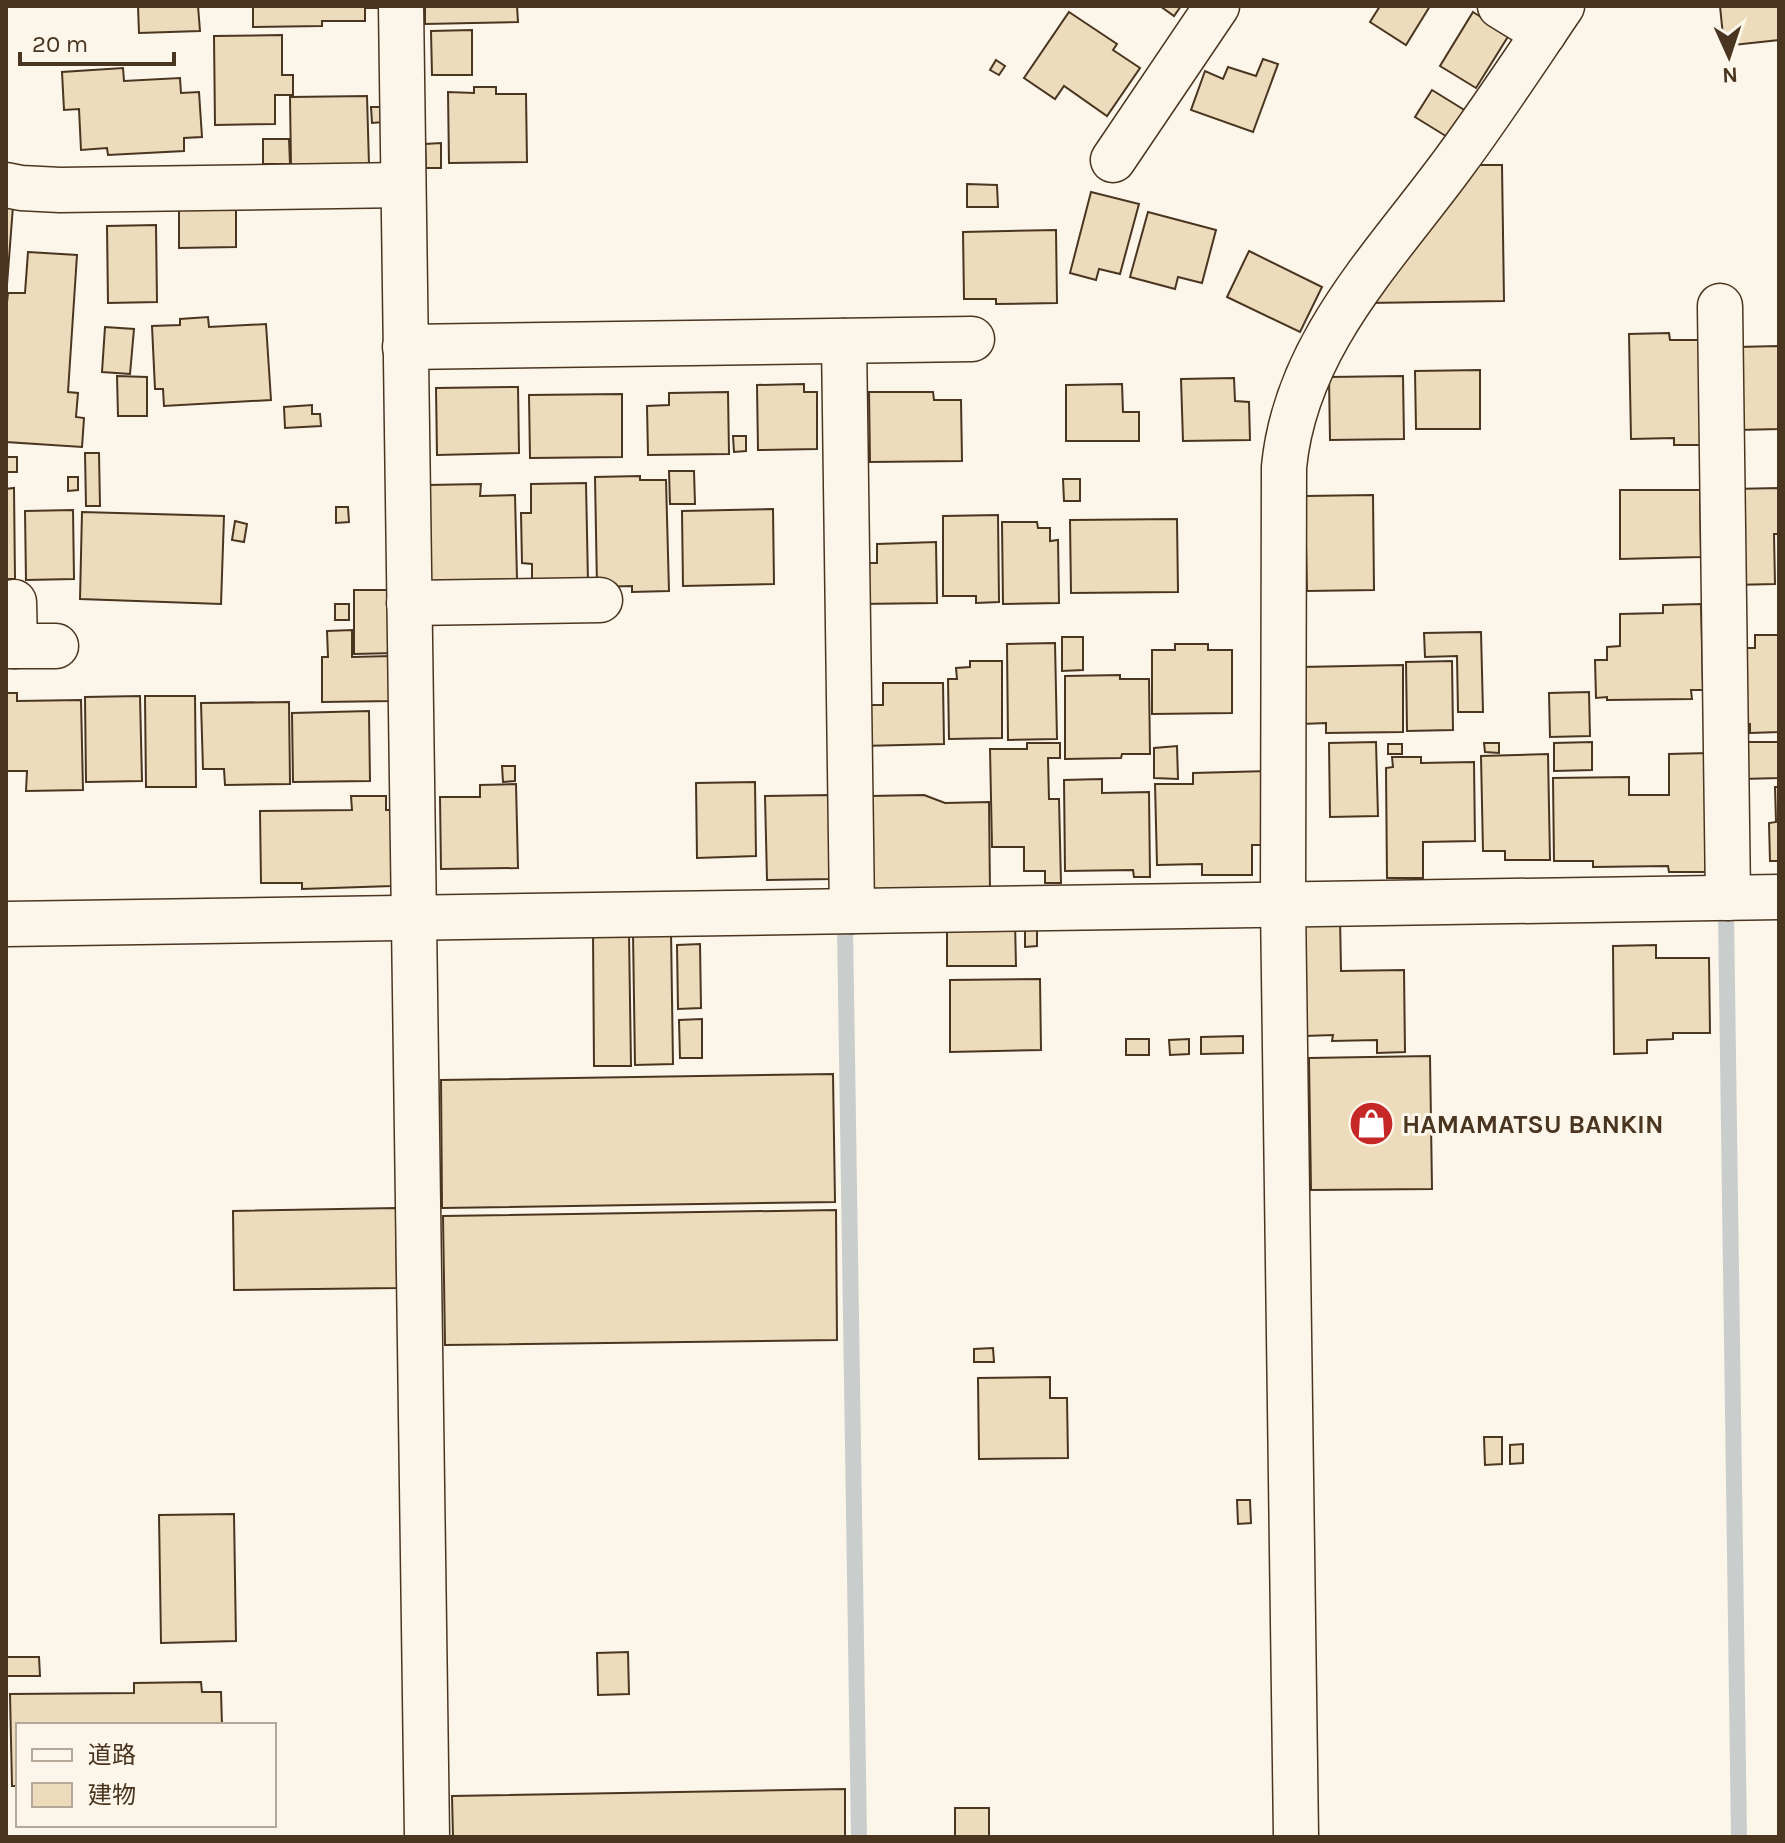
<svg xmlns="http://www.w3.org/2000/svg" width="1785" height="1843" font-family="Karla,'Noto Sans JP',sans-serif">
  <rect width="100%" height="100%" fill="#fbf6e9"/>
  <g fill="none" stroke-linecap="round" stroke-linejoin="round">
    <!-- stream -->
    <g stroke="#c9cecd" stroke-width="16">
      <polyline points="1726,914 1739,1837"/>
      <polyline points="845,927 859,1837"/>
    </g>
  </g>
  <!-- building -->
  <g fill="#ecdcbc" stroke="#4a3520" stroke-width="2">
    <polygon points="138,6 198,6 200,31 139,33"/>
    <polygon points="253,6 384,6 384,8 365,8 365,21 322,21 322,26 253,27"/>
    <polygon points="425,6 517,6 518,22 425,24"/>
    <polygon points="1160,6 1181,6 1174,16"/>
    <polygon points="1380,6 1430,6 1406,45 1370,22"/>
    <polygon points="1720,6 1779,6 1779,40 1724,46"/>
    <polygon points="1069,12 1117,44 1113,50 1140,68 1107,116 1064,86 1055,99 1024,78"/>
    <polygon points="1473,12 1509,35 1476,88 1440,66"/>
    <polygon points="472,30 472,75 432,75 431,31"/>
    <polygon points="282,35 282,75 293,75 293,95 275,95 275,124 215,125 214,36"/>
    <polygon points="1263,59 1278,64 1253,132 1191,110 1205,71 1223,79 1228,67 1256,76"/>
    <polygon points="996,60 1005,66 999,75 990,70"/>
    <polygon points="123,68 124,81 180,78 181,93 199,92 202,137 184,138 184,151 108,155 107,148 81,150 79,109 64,110 62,72"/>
    <polygon points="474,87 496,87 496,94 526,94 527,162 449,163 448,92 474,93"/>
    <polygon points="1432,90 1466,111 1449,138 1415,117"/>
    <polygon points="367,96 369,165 291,166 290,97"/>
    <polygon points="371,107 383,107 383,122 372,123"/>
    <polygon points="263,139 289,139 290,164 263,164"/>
    <polygon points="441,143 441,168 426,168 425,144"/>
    <polygon points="1471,165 1502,165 1504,301 1367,303"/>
    <polygon points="967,184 997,185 998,207 967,207"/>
    <polygon points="1091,192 1139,204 1120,274 1099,269 1096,280 1070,273"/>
    <polygon points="236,201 236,247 179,248 179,202"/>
    <polygon points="6,206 13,206 6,298"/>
    <polygon points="1148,212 1216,230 1202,283 1178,277 1175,289 1130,277"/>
    <polygon points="156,225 157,302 108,303 107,226"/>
    <polygon points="1056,230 1057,303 996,304 996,299 964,299 963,232"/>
    <polygon points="1249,251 1322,287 1300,332 1227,297"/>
    <polygon points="28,252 77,255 68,392 78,393 76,417 84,418 82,447 6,442 6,312 8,293 25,293"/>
    <polygon points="208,317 209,327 266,324 271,400 164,406 163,389 155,389 152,326 180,325 180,319"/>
    <polygon points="105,327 134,329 130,374 102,372"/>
    <polygon points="1669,333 1670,340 1700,340 1701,445 1674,445 1674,438 1631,439 1629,334"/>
    <polygon points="1779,346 1779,429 1738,430 1737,347"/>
    <polygon points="1480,370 1480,429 1416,429 1415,371"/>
    <polygon points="117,376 147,377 147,416 118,416"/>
    <polygon points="1403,376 1404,439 1330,440 1329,377"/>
    <polygon points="1234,378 1235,401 1249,402 1250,440 1183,441 1181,379"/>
    <polygon points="804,384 804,392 817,392 817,449 758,450 757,385"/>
    <polygon points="1122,384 1123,412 1139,412 1139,441 1066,441 1066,385"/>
    <polygon points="518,387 519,453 437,455 436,388"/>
    <polygon points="728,392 729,454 648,455 647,406 669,405 669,393"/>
    <polygon points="869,392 933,392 934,400 961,400 962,461 870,462"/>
    <polygon points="622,394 622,457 530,458 529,395"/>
    <polygon points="312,405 312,414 320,414 321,426 285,428 284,407"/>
    <polygon points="733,436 746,436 746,451 734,452"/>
    <polygon points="85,453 99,453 100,506 86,506"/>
    <rect x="6" y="457" width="11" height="15"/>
    <polygon points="669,471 694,471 695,504 670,504"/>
    <polygon points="640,476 640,480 666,480 669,591 632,592 632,586 597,587 595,477"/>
    <polygon points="68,477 78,477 78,490 68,491"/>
    <polygon points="1063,479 1080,479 1080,501 1064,501"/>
    <polygon points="586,483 588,582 532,582 532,564 522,563 521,513 531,513 531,484"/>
    <polygon points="481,484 480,496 515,495 517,579 429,581 428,485"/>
    <polygon points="14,488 15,579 6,579 6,489"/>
    <polygon points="1779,488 1779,534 1774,534 1775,584 1733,585 1732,489"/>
    <polygon points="1620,490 1700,490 1701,557 1620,559"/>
    <polygon points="1373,495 1374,590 1307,591 1305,496"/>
    <polygon points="336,507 348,507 349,522 336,523"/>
    <polygon points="773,509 774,584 683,586 682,511"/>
    <polygon points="73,510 74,579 26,580 25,511"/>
    <polygon points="82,512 224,516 221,604 80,599"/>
    <polygon points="998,515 999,602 976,603 976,596 943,596 943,516"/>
    <polygon points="1177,519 1178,592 1071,593 1070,520"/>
    <polygon points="235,521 247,524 244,542 232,540"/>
    <polygon points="1002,522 1037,522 1038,528 1050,528 1050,541 1058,540 1059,603 1003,604"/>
    <polygon points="936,542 937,603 859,604 859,563 877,563 877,544"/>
    <polygon points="354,590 395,590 395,653 354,654"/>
    <rect x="335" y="604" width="14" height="16"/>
    <polygon points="1701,604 1703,690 1691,690 1692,699 1607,700 1607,697 1596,698 1595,660 1607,660 1607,647 1620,646 1620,614 1663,613 1663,605"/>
    <polygon points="352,630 352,657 392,656 393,701 322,702 322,657 328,657 327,631"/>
    <polygon points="1481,632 1483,712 1458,712 1457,656 1425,657 1424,633"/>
    <polygon points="1755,635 1779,635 1779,732 1750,733 1750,724 1735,725 1734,648 1755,648"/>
    <polygon points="1062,637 1083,637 1083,670 1062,671"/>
    <polygon points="1055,643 1057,739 1008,740 1007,644"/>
    <polygon points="1175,644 1208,644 1208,650 1232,650 1232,713 1152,714 1152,650 1175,650"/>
    <polygon points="970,661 1002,661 1002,738 949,739 948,679 957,679 956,668 970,667"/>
    <polygon points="1452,661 1453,730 1407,731 1406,662"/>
    <polygon points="1403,665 1403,732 1326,733 1326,723 1302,724 1301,667"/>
    <polygon points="1120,675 1120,679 1149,679 1150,754 1122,754 1121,758 1065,759 1065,676"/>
    <polygon points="883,683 943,683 944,744 861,746 860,705 883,705"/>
    <polygon points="1589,692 1590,736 1550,737 1549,693"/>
    <polygon points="6,693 17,693 17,701 81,700 83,790 26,791 27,771 6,771"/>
    <polygon points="140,696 142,781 86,782 85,697"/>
    <polygon points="145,696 195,696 196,787 146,787"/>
    <polygon points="289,702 290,784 225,785 224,769 203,769 201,703"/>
    <polygon points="369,711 370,781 293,782 292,713"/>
    <polygon points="1376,742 1378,816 1330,817 1329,743"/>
    <polygon points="1592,742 1592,770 1554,771 1554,743"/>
    <polygon points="1743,742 1779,742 1779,778 1743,779"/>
    <polygon points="1027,743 1060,743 1060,758 1048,758 1049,799 1059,799 1061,883 1045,883 1045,871 1024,871 1024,847 992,847 990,749 1027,749"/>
    <polygon points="1484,743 1499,743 1499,753 1485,752"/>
    <rect x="1388" y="744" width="14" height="10"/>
    <polygon points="1177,746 1178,779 1154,778 1154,748"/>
    <polygon points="1709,753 1714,872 1669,872 1668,866 1593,867 1593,861 1554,861 1553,778 1629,777 1629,795 1669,795 1669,754"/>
    <polygon points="1548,754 1550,860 1505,860 1505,851 1483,851 1481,756"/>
    <polygon points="1392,757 1421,757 1421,763 1474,762 1475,841 1423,842 1423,878 1387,878 1386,768 1393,767"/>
    <polygon points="502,766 515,766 515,781 503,782"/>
    <polygon points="1269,771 1270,845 1252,845 1252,875 1202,875 1202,864 1157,865 1155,784 1193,784 1193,773"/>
    <polygon points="1102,779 1102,793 1149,792 1150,877 1134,877 1133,870 1065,871 1064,780"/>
    <polygon points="755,782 756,856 697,858 696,783"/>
    <polygon points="516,784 518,868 441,869 440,797 480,797 480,785"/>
    <polygon points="1775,787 1779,787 1779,861 1770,861 1769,823 1776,822"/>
    <polygon points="831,795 833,879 767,880 765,796"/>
    <polygon points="924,795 945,803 989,802 990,892 871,894 870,796"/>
    <polygon points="351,796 386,796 386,810 391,810 392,886 302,889 302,883 261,883 260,811 352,810"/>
    <polygon points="1303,917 1340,917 1341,971 1404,970 1405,1052 1377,1053 1377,1040 1332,1041 1333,1035 1305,1036"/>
    <polygon points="1015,921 1016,966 947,966 947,922"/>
    <polygon points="1025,928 1037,928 1037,946 1025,947"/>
    <polygon points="671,931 673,1064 635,1065 633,933"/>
    <polygon points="593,933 629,933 631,1066 594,1066"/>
    <polygon points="700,944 701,1008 678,1009 677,945"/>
    <polygon points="1656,945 1656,958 1709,958 1710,1033 1673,1033 1673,1039 1647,1040 1647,1053 1614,1054 1613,946"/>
    <polygon points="1040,979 1041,1050 950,1052 950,980"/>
    <polygon points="702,1019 702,1058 680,1058 679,1020"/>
    <polygon points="1243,1036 1243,1053 1201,1054 1201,1037"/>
    <rect x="1126" y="1039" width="23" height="16"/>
    <polygon points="1189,1039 1189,1054 1170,1055 1169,1040"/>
    <polygon points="1430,1056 1432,1189 1311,1190 1309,1058"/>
    <polygon points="833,1074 835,1202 442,1208 441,1080"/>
    <polygon points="396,1208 397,1288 234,1290 233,1211"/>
    <polygon points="836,1210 837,1340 445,1345 443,1216"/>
    <polygon points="993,1348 994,1362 974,1362 974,1349"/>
    <polygon points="1050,1377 1050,1398 1067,1398 1068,1458 979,1459 978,1378"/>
    <polygon points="1484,1437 1502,1437 1502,1464 1485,1465"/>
    <polygon points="1523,1444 1523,1463 1510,1464 1510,1445"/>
    <polygon points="1237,1500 1250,1500 1251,1523 1238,1524"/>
    <polygon points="234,1514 236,1641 161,1643 159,1515"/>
    <polygon points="628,1652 629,1694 598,1695 597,1653"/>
    <polygon points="6,1657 39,1657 40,1676 6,1676"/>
    <polygon points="201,1682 202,1692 221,1692 222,1725 18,1725 18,1786 12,1786 10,1694 134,1693 134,1683"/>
    <polygon points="845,1789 845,1837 453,1837 452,1796"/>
    <rect x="955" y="1808" width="34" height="29"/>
  </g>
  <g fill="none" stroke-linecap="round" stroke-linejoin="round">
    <defs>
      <g id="minor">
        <polyline points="401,6 427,1837"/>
        <polyline points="1500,6 1544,33"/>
        <polyline points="1113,160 1217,6"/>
        <polyline points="6,185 21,188 60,190 403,185"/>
        <polyline points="1720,306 1728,898"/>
        <polyline points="844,341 852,911"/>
        <polyline points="405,347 972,339"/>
        <polyline points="14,602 15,646"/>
        <polyline points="409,603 600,600"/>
        <polyline points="6,646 56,646"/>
        <polyline points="6,924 1779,897"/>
        <path d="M 1296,1837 L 1283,904 L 1284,467 C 1296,342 1388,254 1458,157 C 1494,108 1528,56 1562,6"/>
      </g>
    </defs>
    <!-- minor casing -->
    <use href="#minor" stroke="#4a3520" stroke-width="47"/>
    <!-- minor -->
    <use href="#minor" stroke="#fbf6e9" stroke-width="44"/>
  </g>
  <!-- icons -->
  <defs>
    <symbol id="shop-disc" viewBox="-11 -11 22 22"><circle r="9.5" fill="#c62828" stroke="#fbf6e9"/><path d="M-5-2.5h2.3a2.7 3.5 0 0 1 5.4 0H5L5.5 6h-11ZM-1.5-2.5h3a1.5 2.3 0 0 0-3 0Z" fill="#fff"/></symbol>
  </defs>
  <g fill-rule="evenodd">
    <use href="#shop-disc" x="1346" y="1098" width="51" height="51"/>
  </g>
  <g text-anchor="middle" stroke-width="6" stroke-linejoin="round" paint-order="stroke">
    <!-- poi labels -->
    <g font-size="26" font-weight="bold" fill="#4a3520" stroke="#fbf6e9" text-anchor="start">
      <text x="1402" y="1133">HAMAMATSU BANKIN</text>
    </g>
  </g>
  <!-- border -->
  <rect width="1785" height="1843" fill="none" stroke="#4a3520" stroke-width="16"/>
  <!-- legend -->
  <rect x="16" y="1723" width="260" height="104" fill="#fbf6e9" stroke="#b4a999" stroke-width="2"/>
  <rect x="32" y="1749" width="40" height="12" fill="#fbf6e9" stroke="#b4a999" stroke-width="2"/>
  <text x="88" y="1763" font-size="24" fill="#4a3520">道路</text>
  <rect x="32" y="1783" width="40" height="24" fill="#ecdcbc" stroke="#b4a999" stroke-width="2"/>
  <text x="88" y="1803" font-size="24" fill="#4a3520">建物</text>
  <!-- north arrow -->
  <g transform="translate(1729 56) rotate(177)" stroke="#fbf6e9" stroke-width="6" paint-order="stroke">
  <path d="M0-6L14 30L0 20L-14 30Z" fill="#4a3520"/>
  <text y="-12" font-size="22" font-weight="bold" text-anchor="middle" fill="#4a3520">N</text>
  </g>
  <!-- scale -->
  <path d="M20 52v12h154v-12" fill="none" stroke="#4a3520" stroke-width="4"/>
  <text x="32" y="52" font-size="24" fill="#4a3520" stroke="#fbf6e9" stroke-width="6" paint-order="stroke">20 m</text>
</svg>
